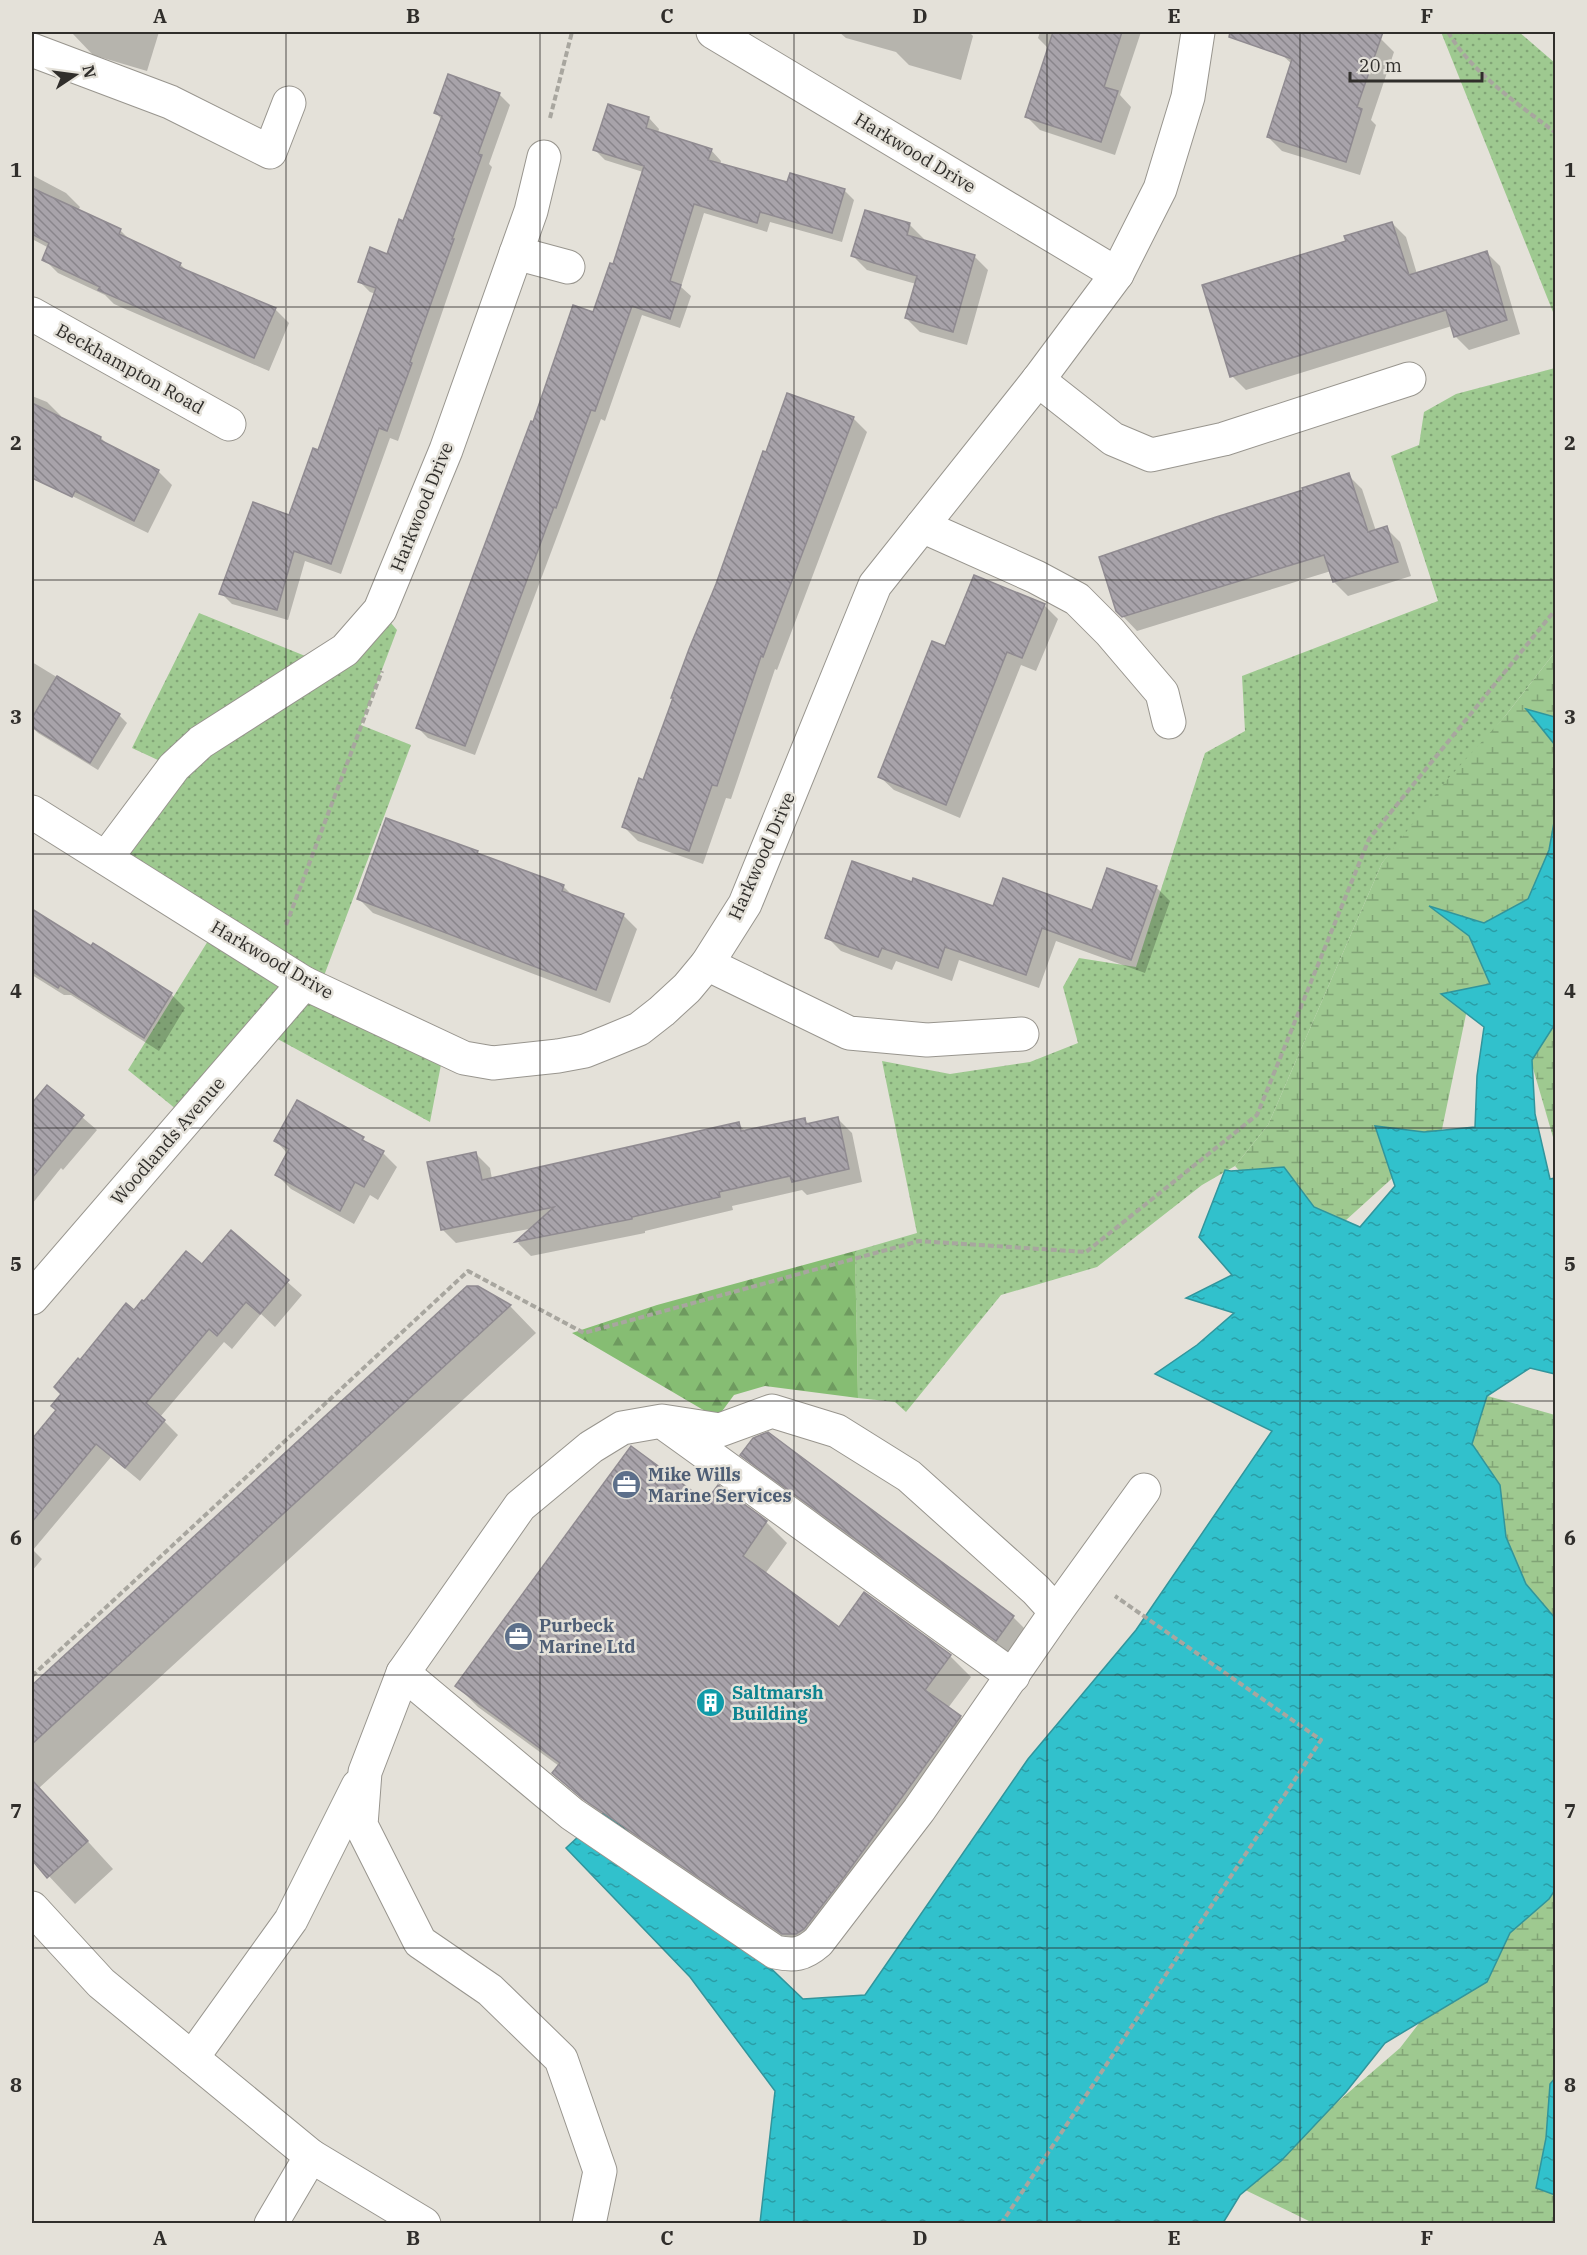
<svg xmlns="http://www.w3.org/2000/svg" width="1587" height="2255" font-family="'IBM Plex Serif',serif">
  <defs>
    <pattern id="grass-dots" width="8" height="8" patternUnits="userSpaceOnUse" patternTransform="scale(1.5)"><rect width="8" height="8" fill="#9ec990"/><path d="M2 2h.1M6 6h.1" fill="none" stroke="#81a476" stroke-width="1.8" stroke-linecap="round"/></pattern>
    <pattern id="forest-firs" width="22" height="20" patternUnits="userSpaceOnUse" patternTransform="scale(1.5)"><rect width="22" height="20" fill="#86bd73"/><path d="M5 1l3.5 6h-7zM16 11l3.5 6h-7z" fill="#6e9a5f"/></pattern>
    <pattern id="wetland-marsh" width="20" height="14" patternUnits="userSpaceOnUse" patternTransform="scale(1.5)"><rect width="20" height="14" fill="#9ec990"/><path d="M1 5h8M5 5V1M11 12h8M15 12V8" fill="none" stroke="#81a476"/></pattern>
    <pattern id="water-ripples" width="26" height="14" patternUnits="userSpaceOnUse" patternTransform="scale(1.5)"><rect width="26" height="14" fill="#31c1cc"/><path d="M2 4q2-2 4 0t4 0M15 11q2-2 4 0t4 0" fill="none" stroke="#2a9da6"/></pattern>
    <pattern id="building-back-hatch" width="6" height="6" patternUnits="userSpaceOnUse" patternTransform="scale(1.5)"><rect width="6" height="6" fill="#a8a3aa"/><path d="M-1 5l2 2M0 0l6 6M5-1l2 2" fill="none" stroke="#89858b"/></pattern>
  </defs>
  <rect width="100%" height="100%" fill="#e4e1d9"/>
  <!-- grass -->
  <g fill="url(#grass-dots)">
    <polygon points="1441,32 1519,32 1555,63 1555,317"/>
    <polygon points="1555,368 1555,652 1506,715 1382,863 1268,1125 1235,1166 1202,1185 1097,1267 1001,1295 906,1412 895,1402 858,1398 855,1251 917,1233 882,1061 950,1074 1030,1062 1078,1043 1063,987 1079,958 1136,967 1205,753 1245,731 1242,676 1438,601 1391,456 1419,445 1424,412 1456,394"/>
    <polygon points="380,610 397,630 361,725 411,745 319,989 444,1049 430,1122 263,1031 187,1118 128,1070 216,928 106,858 173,767 132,748 199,613 325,664"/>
  </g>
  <!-- forest -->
  <polygon fill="url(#forest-firs)" points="855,1251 858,1398 765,1386 734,1395 717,1418 572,1333 657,1305"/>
  <!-- wetland -->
  <g fill="url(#wetland-marsh)">
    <polygon points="1555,652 1555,1144 1521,1027 1469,1000 1441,1134 1313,1250 1235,1166 1268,1125 1382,863 1446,781 1506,715"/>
    <polygon points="1470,1391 1555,1415 1555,1784 1435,1479"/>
    <polygon points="1555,1847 1555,2223 1313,2223 1239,2187 1400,2048"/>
  </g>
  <!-- water -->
  <g fill="url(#water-ripples)" stroke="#31959c" stroke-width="1.5">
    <polygon points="1526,709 1555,717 1555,745"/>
    <polygon points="1555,817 1555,1024 1532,1060 1535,1114 1550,1179 1555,1178 1555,1374 1530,1368 1487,1396 1472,1444 1500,1485 1506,1537 1526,1584 1555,1618 1555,1890 1549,1899 1510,1933 1487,1982 1385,2043 1346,2092 1281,2161 1240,2195 1223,2223 760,2223 775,2091 690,1977 566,1848 606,1811 803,1999 865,1995 1028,1759 1136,1630 1272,1431 1155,1374 1197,1345 1234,1313 1186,1298 1232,1275 1199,1237 1225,1170 1231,1171 1284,1167 1314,1207 1360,1227 1395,1186 1375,1126 1424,1132 1475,1127 1477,1076 1484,1027 1441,994 1490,984 1469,936 1429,906 1484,923 1528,899 1549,850"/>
    <polygon points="1555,2078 1555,2195 1536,2188 1546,2138 1550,2084"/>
  </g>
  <!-- shadow -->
  <g fill="#0003">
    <polygon points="73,32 159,32 147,71 93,55 73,34"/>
    <polygon points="839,32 969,32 973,36 961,80 909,65 896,52 846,38"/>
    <polygon points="1040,32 1141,32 1120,95 1131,107 1115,155 1040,130 1026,116 1049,49 1038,38"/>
    <polygon points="1290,32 1361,32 1380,38 1394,52 1371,120 1376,125 1360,175 1282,151 1268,137 1292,64 1282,55"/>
    <polygon points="499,94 510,105 489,164 492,167 398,441 390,438 341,574 305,561 288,620 232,604 221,593 290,517 319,452 376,294 370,292 359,281 387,256 404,223 442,120 436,113"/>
    <polygon points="649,118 659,129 658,133 711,150 721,161 720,165 788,184 844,190 854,200 842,242 770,222 767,232 704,213 681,287 691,296 680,328 642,315 605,421 601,419 475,755 428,738 417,727 534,424 594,314 614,266 643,172 605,160 595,150"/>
    <polygon points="32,175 66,193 80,207 78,211 120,230 131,241 180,264 189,273 275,309 289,323 269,371 114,304 105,295 58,273 44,259 49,248 32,239"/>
    <polygon points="866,212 910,225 924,239 923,241 974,256 988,270 967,345 920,332 906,318 916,284 867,270 853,256"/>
    <polygon points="1392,223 1406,237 1417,274 1486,252 1500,266 1520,334 1469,350 1455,336 1452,326 1246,390 1232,376 1348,242"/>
    <polygon points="32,396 47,402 61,416 60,418 101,438 109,446 158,471 172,485 148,533 66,493 40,463 32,460"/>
    <polygon points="853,418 867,432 777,670 775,669 731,799 726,798 703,864 638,841 624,827 644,782 767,454"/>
    <polygon points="1348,475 1362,489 1376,531 1386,528 1400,542 1411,576 1348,596 1334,582 1331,571 1137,631 1117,610 1305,491"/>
    <polygon points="1044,605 1058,619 1036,671 1021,665 960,818 894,790 880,777 946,648"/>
    <polygon points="32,662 119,715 127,723 98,770 38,733 32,727"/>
    <polygon points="477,852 481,856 563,886 574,897 623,915 637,929 610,1003 373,913 359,899"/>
    <polygon points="913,884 994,908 1093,911 1156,887 1170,901 1145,973 1056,941 1039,988 959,960 952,981 896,961 892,970 841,951 827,937"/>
    <polygon points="32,911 171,994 185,1008 159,1051 71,995 64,995 32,975"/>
    <polygon points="47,1087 97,1130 63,1170 61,1168 32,1204 32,1105"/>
    <polygon points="804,1119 810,1125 838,1119 852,1133 862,1182 807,1195 802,1190 732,1206 733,1210 645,1231 645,1233 531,1256 518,1243 534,1228 456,1243 442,1229 476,1154 490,1168 492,1179 738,1123 746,1132"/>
    <polygon points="363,1139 370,1146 383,1153 397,1167 378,1200 370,1195 354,1224 291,1189 277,1175 288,1154 276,1141"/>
    <polygon points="231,1232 302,1295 275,1327 261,1314 232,1349 224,1342 160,1417 178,1435 140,1481 111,1457 33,1550 42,1559 32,1571 32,1441 58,1411 63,1394 80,1362 134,1312 202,1266"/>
    <polygon points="468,1288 478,1288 510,1306 536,1333 39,1788 113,1869 75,1904 32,1858 32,1688"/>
    <polygon points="768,1434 1013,1617 1034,1638 1017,1661 763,1476 742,1455"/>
    <polygon points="718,1487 766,1522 787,1543 765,1574 840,1629 950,1656 971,1677 948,1708 960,1717 981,1738 805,1955 606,1820 554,1773 559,1766 478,1707 457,1686 706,1503"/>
  </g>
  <!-- building -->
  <g fill="url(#building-back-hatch)" stroke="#908b91" stroke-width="1.5">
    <polygon points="1053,32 1122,32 1104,87 1118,91 1101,142 1025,117"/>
    <polygon points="1230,32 1383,32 1357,107 1362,109 1346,162 1267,137 1292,59 1229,37"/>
    <polygon points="448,74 500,93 478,154 482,155 452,239 454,239 410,362 412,363 387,431 379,428 331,564 294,551 277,610 219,594 253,502 289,515 313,448 318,450 376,288 358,282 370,247 387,254 399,219 403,221 442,116 434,113"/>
    <polygon points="608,104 649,117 646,128 712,149 708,160 787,182 790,173 845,189 832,233 760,212 757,223 694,204 670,281 681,285 670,319 632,306 595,411 591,410 556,508 554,507 465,746 416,728 531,421 533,422 573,305 593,312 610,263 613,264 644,166 593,150"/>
    <polygon points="32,188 121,229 119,234 181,263 179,267 276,308 254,358 98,290 100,287 42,260 49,243 32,234"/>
    <polygon points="865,210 910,223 907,235 975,255 953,332 905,318 917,276 851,256"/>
    <polygon points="1392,222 1409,275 1487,251 1507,320 1454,337 1446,310 1230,377 1202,285 1346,241 1344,236"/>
    <polygon points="787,393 854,417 763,657 761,656 717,786 712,785 689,851 622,827 639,778 643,780 673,698 671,698 689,649 716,584 763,451 766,452"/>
    <polygon points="32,403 101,437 100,440 159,470 134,521 75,491 72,497 32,478"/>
    <polygon points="1349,473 1368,532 1387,526 1398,562 1333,582 1324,555 1122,617 1116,611 1099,557 1216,517 1303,490 1302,488"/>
    <polygon points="974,575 1045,604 1022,658 1007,652 946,805 878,777 932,641 945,646"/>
    <polygon points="57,676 120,714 90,763 32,727 32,718"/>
    <polygon points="386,818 478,851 477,853 564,885 562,891 624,914 596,990 357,899"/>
    <polygon points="852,861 912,882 913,878 993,906 1003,878 1092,910 1107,868 1157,886 1131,960 1042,928 1026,975 945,947 938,968 882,948 878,957 825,938"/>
    <polygon points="32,909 91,946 93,943 172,993 144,1038 60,985 58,988 32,971"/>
    <polygon points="47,1085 84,1115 32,1178 32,1103"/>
    <polygon points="297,1100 364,1137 362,1140 384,1151 364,1187 355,1182 340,1211 275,1175 289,1149 274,1141"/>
    <polygon points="838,1117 849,1169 792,1182 790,1176 719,1192 720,1197 632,1217 632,1219 515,1242 554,1207 441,1230 427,1162 476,1152 482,1180 739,1122 741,1131 805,1118 806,1124"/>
    <polygon points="231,1230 289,1280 260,1314 246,1302 217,1336 209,1329 146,1403 165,1420 125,1468 96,1444 32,1522 32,1439 56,1410 51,1406 61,1394 54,1387 78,1358 80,1360 126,1303 134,1310 142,1300 144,1301 186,1251 202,1264"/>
    <polygon points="467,1286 478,1286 511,1305 32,1744 32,1685"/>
    <polygon points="768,1432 1014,1616 996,1641 740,1455 753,1438"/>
    <polygon points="631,1446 706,1501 718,1485 767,1521 743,1556 839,1627 864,1592 951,1655 925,1690 961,1716 844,1877 804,1929 796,1934 782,1934 583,1799 552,1773 560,1763 455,1686"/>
    <polygon points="32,1780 88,1841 47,1878 32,1860"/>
  </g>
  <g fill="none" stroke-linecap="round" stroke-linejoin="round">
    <defs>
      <g id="minor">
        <polyline points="713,32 1117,274"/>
        <polyline points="32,50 170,102 270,152 289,103"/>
        <polyline points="516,253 568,267"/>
        <polyline points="32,314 229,424"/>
        <polyline points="1038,380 1113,439 1151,455 1224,439 1409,379"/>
        <polyline points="922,526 1036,577 1077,599 1110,632 1162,693 1169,722"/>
        <polyline points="32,812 304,983 464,1058 493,1063 558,1056 585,1051 610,1041 639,1029 662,1011 687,988 707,964 745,904 875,585 1038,380 1117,274 1160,189 1188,97 1198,32"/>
        <polyline points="106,858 174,767 201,742 345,650 380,610 446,450 531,211 544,157"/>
        <polyline points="707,964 849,1033 927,1040 1022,1034"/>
        <polyline points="32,1298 304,983"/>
        <path d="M 668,1426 C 784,1509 897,1594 1013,1676"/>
        <path d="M 403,1673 L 572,1814 L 775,1952 C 794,1956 803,1955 818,1942 L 919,1810 L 1056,1612"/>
        <polyline points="32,1908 101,1983 311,2156 271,2224"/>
        <polyline points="192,2058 291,1920 358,1786"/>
        <polyline points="311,2156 424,2224"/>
        <polyline points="589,2224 600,2171 561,2059 490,1990 420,1942 361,1825 365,1772 403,1673 520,1506 591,1447 622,1428 662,1421 720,1430 772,1411 837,1431 909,1476 1036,1590 1056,1612 1144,1490"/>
      </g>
    </defs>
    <!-- minor casing -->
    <use href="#minor" stroke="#98958e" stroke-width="35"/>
    <!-- path -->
    <g stroke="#a8a69f" stroke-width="4" stroke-dasharray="6 3" stroke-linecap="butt">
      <path d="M 1448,32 C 1473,74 1517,103 1556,133"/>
      <polyline points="550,118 572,32"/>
      <polyline points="286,925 382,671"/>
      <polyline points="32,1676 468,1271 584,1333 919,1241 1086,1252 1257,1115 1369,839 1556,609"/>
      <polyline points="1001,2224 1321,1740 1115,1596"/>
    </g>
    <!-- minor -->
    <use href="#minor" stroke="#fff" stroke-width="33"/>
  </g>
  <!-- grid -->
  <path fill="none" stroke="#302e2b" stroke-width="1.5" stroke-opacity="0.55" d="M 286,32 L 286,2224M 540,32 L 540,2224M 794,32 L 794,2224M 1047,32 L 1047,2224M 1300,32 L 1300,2224M 32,307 L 1556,307M 32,580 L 1556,580M 32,854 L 1556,854M 32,1128 L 1556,1128M 32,1401 L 1556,1401M 32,1675 L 1556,1675M 32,1948 L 1556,1948"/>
  <!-- icons -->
  <defs>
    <symbol id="office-disc" viewBox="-11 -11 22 22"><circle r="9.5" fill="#5c6f8a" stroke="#e4e1d9"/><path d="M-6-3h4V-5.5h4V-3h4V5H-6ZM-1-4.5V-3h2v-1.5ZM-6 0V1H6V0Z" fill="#fff"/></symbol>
    <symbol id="building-disc" viewBox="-11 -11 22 22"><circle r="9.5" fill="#0f9aa8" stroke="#e4e1d9"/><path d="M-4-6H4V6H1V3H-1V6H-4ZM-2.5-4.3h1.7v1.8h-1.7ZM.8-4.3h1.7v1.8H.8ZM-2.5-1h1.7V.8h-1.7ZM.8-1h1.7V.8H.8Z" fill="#fff"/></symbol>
  </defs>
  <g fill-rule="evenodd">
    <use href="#office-disc" x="610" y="1468" width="33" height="33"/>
    <use href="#office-disc" x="502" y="1620" width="33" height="33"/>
    <use href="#building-disc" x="694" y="1686" width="33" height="33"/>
  </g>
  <g text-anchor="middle" stroke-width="5" stroke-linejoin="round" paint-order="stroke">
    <!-- street labels -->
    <g font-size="18" fill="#302e2b" stroke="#e4e1d9">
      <text transform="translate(915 153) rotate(31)" y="6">Harkwood Drive</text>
      <text transform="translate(130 369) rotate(29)" y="6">Beckhampton Road</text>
      <text transform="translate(422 507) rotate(-68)" y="6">Harkwood Drive</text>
      <text transform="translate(762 856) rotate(-66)" y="6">Harkwood Drive</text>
      <text transform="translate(272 960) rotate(30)" y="6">Harkwood Drive</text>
      <text transform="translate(168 1141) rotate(-49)" y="6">Woodlands Avenue</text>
    </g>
    <!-- service labels -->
    <g font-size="18" font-weight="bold" fill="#4e5e75" stroke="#e4e1d9" text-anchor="start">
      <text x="648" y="1481">Mike Wills<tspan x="648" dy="21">Marine Services</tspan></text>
      <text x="539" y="1632">Purbeck<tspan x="539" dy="21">Marine Ltd</tspan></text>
    </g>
    <!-- culture labels -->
    <g font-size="18" font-weight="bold" fill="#0d838f" stroke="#e4e1d9" text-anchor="start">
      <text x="732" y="1699">Saltmarsh<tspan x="732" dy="21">Building</tspan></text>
    </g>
  </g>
  <!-- border -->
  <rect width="1587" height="2255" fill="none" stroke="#e4e1d9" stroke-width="66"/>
  <!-- north arrow -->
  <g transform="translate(75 75) rotate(77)" stroke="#e4e1d9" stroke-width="4.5" paint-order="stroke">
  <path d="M0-4.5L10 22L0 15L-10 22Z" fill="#302e2b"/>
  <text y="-9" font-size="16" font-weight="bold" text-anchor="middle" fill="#302e2b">N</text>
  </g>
  <!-- scale -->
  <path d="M1350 72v9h132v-9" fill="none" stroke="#302e2b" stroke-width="3"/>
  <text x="1359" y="72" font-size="18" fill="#302e2b" stroke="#e4e1d9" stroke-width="4.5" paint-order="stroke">20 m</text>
  <rect x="33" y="33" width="1521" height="2189" fill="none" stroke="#302e2b" stroke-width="2"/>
  <g font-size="20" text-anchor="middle" font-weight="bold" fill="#302e2b">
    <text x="160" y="23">A</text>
    <text x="413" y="23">B</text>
    <text x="667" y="23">C</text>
    <text x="920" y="23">D</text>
    <text x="1174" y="23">E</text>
    <text x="1427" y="23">F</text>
    <text x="16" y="177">1</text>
    <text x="1570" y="177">1</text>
    <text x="16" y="450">2</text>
    <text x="1570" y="450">2</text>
    <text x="16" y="724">3</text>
    <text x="1570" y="724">3</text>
    <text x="16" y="998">4</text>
    <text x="1570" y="998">4</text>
    <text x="16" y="1271">5</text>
    <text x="1570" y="1271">5</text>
    <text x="16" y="1545">6</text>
    <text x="1570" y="1545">6</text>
    <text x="16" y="1818">7</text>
    <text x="1570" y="1818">7</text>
    <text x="16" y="2092">8</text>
    <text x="1570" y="2092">8</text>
    <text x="160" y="2245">A</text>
    <text x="413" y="2245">B</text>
    <text x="667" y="2245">C</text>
    <text x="920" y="2245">D</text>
    <text x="1174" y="2245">E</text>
    <text x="1427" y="2245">F</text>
  </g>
</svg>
